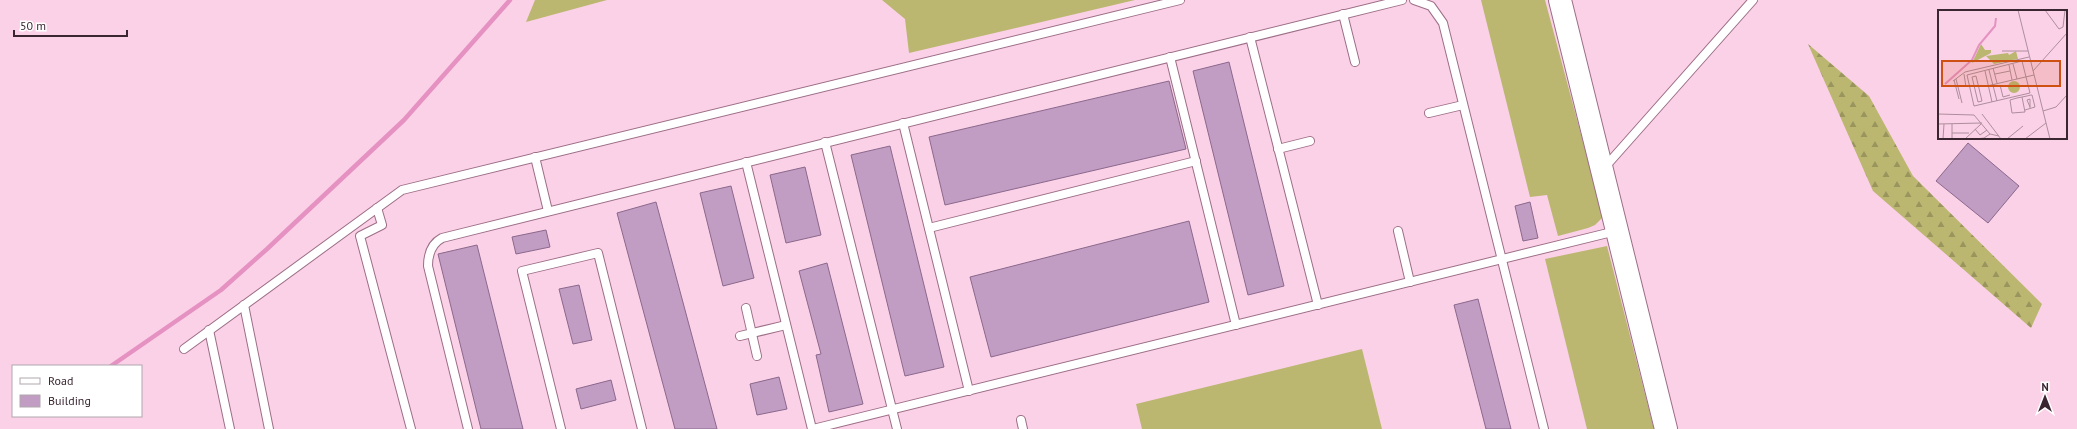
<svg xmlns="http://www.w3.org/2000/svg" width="2077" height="429" font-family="'PT Sans',sans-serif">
  <defs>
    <pattern id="forest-firs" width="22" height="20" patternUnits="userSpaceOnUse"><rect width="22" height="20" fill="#bbb771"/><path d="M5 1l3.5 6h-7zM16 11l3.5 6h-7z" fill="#99955d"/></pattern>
  </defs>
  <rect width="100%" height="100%" fill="#fbd1e7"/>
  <!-- grass -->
  <g fill="#bbb771">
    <polygon points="535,0 607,0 526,22"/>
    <polygon points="882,0 1135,0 909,53 905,19"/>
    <polygon points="1481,0 1545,0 1602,213 1602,218 1595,225 1588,228 1558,236 1547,195 1530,197"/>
    <polygon points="1607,246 1654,429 1587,429 1545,259"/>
    <polygon points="1362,349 1382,429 1142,429 1136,404"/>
  </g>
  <!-- forest -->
  <polygon fill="url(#forest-firs)" points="1808,44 1869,96 1913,176 2042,304 2031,328 1873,191"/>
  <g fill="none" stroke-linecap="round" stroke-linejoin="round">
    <!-- stream -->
    <polyline stroke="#e591c1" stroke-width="4.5" points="111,366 221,290 267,249 404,120 510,0"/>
  </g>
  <!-- building -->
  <g fill="#c29dc3" stroke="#8b688c">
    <polygon points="1229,62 1284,286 1248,295 1193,71"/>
    <polygon points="1169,81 1186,149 945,205 929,137"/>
    <polygon points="1968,143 2019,186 1988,223 1936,181"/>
    <polygon points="890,146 944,367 905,376 851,155"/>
    <polygon points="805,167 821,235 786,243 770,175"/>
    <polygon points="731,186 754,278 723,286 700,193"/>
    <polygon points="656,202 717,429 675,429 617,213"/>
    <polygon points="1530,202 1538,238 1523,241 1515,206"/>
    <polygon points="1189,221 1209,302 991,357 970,277"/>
    <polygon points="546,230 550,247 516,254 512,237"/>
    <polygon points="477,245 523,429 481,429 438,254"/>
    <polygon points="827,263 863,404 829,412 816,355 821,354 799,271"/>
    <polygon points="579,285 592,340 573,344 559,289"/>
    <polygon points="1478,299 1511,429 1486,429 1454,305"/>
    <polygon points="779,377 787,409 757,415 750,384"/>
    <polygon points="611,380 616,400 581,409 576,389"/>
  </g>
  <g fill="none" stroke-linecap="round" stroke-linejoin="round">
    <defs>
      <g id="service">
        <polyline points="1414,0 1431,6 1443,23 1544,429"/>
        <polyline points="1343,14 1355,62"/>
        <polyline points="1250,37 1318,305"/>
        <polyline points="1170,57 1236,325"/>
        <polyline points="1429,113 1463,105"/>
        <polyline points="903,123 969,391"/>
        <polyline points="825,142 897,429"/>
        <polyline points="1278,149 1310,141"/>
        <polyline points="535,157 548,211"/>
        <polyline points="746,162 812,429"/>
        <polyline points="1605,167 1753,0"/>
        <polyline points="377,208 382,225 360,236 411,429"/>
        <polyline points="929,228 1196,161"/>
        <polyline points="1398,231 1410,282"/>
        <polyline points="244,305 269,429"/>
        <polyline points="746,308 757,356"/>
        <polyline points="209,330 230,429"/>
        <polyline points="740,336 786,325"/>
        <polyline points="184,349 402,190 1180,0"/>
        <polyline points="1021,420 1023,429"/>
        <path d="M 468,429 L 428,266 C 428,254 431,244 442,238 L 1402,0"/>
        <polyline points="561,429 522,271 598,253 642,429"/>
        <polyline points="813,429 1616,231"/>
      </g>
      <polyline id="secondary" points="1560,0 1666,429"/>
    </defs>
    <!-- service casing -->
    <use href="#service" stroke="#9c6e87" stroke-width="10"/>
    <!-- secondary casing -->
    <use href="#secondary" stroke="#9c6e87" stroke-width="24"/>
    <!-- service -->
    <use href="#service" stroke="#fff" stroke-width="8"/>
    <!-- secondary -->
    <use href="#secondary" stroke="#fff" stroke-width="22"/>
  </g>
  <!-- overview -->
  <g transform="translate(1938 10)">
    <rect width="129" height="129" fill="#fbd1e7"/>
    <path d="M 43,34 L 47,40 L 53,40 L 53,43 L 34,53 ZM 78,41 L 80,49 L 56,54 L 48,46 L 70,43 L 71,45 ZM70 77a6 6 0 1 1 12 0a6 6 0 1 1-12 0Z" fill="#bbb771"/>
    <path fill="none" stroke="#e591c1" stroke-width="2" d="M 7,74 L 34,50 L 41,35 L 57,16 L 58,8"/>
    <path fill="none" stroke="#ae8d9e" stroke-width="1" d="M 80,0 L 112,129M 107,0 L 121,19 L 125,17 L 127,0M 64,41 L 90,41M 84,51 L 92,83 L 36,96 L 29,65 ZM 75,54 L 79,69M 71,55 L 74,70M 55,58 L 59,73M 51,60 L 59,91M 47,61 L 54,92M 95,61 L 129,23M 26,64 L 28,77M 57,64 L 72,61M 38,66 L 44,91 L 40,92 L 34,67 ZM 18,69 L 24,93M 16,70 L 21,89M 15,71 L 27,62 L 91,47M 62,75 L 65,87 L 72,85M 49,76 L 96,65M 0,78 L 0,94M 84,87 L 87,102 L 74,103 L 72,90 L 79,88 L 89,86 L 93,85 L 94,85 L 97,97 L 87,100M 92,97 L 89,90 L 92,89 L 92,98M 105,101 L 118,97 L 129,85M 0,104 L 36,105 L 52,124 L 61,126M 44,104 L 63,129M 0,114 L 44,113M 14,114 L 14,129M 37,119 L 42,125 L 49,120M 14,123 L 31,123M 5,129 L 6,114M 27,129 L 43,114M 38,129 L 46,128 L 52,124M 69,129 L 85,116M 87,129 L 108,113"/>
    <path fill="#ce5112" fill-opacity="0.15" stroke="#ce5112" stroke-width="2" d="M 4,51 L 122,51 L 122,76 L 4,76 Z"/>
    <rect width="129" height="129" fill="none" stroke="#3a2631" stroke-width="2"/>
  </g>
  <!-- legend -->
  <rect x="12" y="365" width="130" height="52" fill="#ffffff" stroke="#b0a8ad"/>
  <rect x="20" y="378" width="20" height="6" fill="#ffffff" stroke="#b0a8ad"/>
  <text x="48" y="385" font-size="12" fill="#3a2631">Road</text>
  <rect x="20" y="395" width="20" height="12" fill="#c29dc3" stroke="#b0a8ad"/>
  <text x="48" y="405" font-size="12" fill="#3a2631">Building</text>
  <!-- north arrow -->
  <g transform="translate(2045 397)" stroke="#ffffff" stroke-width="3" paint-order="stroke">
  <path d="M0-3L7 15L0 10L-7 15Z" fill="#3a2631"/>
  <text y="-6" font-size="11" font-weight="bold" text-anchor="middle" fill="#3a2631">N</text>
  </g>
  <!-- scale -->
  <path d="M14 30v6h113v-6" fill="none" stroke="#3a2631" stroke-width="2"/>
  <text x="20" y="30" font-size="12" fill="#3a2631" stroke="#ffffff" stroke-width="3" paint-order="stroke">50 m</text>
</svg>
